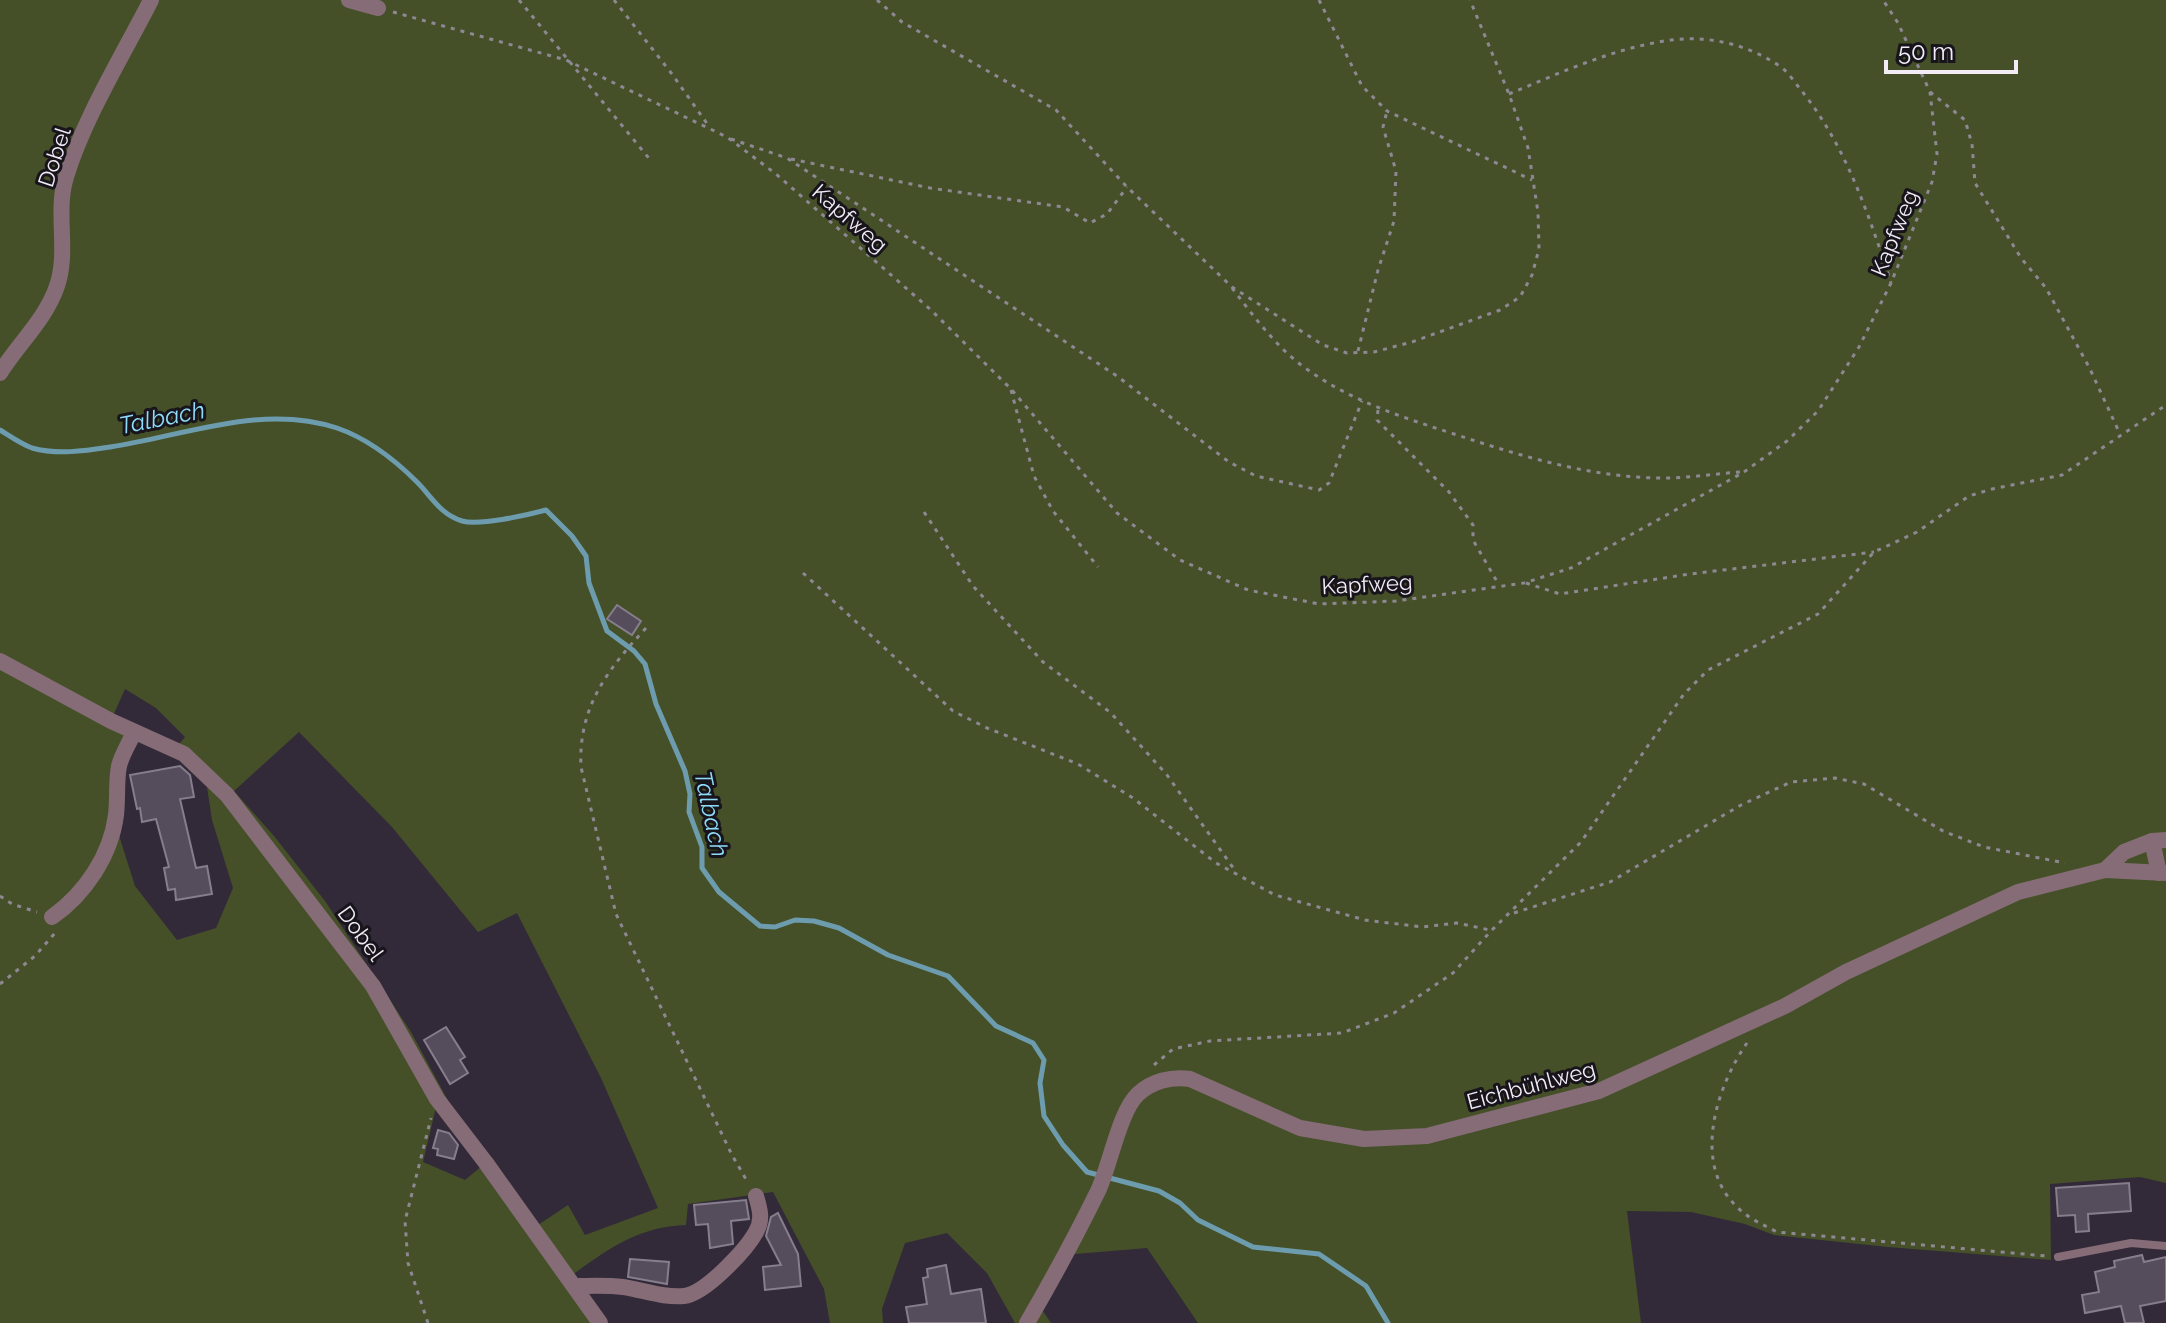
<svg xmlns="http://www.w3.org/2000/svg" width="2166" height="1323" font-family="Raleway,sans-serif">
  <rect width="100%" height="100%" fill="#322a38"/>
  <!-- green -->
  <path fill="#455028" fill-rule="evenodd" d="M 0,0 L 2166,0 L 2166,1183 L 2140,1177 L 2050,1184 L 2051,1260 L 1888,1247 L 1774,1235 L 1745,1224 L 1691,1212 L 1627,1211 L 1641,1323 L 1198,1323 L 1147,1248 L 1063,1255 L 1038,1304 L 1051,1323 L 1015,1323 L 987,1273 L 947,1233 L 905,1243 L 882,1309 L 883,1323 L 830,1323 L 824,1289 L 773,1192 L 688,1204 L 686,1225 C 636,1227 607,1250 568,1278 L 600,1323 L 0,1323 ZM 125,689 L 156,708 L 185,737 L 174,750 L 205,774 L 212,820 L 233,888 L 216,928 L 177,940 L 135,886 L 111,810 L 130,725 L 113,716 ZM 299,732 L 392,827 L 478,932 L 517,913 L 601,1078 L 658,1208 L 585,1235 L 568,1205 L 535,1227 L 452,1108 L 411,1032 L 325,901 L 274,836 L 234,791 ZM 437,1103 L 483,1165 L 465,1180 L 423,1162 Z"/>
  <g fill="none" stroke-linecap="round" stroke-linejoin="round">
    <!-- stream -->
    <path stroke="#6d9caf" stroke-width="5" d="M 0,430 C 10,436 21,444 32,448 C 57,455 84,451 110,447 C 184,436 262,403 337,428 C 366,438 395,460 417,482 C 432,497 440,514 462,521 C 480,526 527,515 546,510 L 572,536 L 586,556 L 589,583 L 607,631 L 634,651 L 645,664 L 656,704 L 685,771 L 690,794 L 689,812 L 702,847 L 702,868 L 719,892 L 760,926 L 775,927 L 795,920 L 814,921 L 839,928 L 888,955 L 948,976 L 996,1026 L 1033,1043 L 1044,1060 L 1040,1083 L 1044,1116 L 1063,1145 L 1087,1172 L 1159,1191 L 1180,1203 L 1198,1220 L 1253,1247 L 1319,1254 L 1366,1286 L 1388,1323"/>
  </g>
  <!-- building -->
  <g fill="#554d5b" stroke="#867d8d" stroke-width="2">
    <polygon points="617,605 641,621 632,635 607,619"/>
    <polygon points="180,766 190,775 194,797 180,799 196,868 207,866 212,894 176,900 175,889 168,890 164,868 169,867 156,819 142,822 140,808 137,809 130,775"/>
    <polygon points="446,1027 465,1057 460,1060 468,1073 450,1084 424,1040"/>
    <polygon points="438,1130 449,1133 458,1145 454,1159 437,1155 438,1149 433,1148"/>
    <polygon points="2129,1183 2131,1211 2088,1214 2089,1231 2076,1232 2075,1215 2058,1216 2056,1188"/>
    <polygon points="746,1200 749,1219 731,1221 733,1244 710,1248 708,1224 696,1225 694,1205"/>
    <polygon points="778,1213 798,1254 801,1286 765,1290 763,1267 781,1265 766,1236 771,1217"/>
    <polygon points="2142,1255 2144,1262 2166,1257 2166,1301 2140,1306 2144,1323 2125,1323 2121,1306 2085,1313 2082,1295 2099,1292 2095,1272 2115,1267 2114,1261"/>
    <polygon points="630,1259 669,1262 667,1284 628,1277"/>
    <polygon points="946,1265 951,1294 981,1289 986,1323 909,1323 906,1307 927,1304 923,1278 928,1277 927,1269"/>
  </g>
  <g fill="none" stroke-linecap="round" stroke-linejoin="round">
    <!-- path -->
    <g stroke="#8e8893" stroke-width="3" stroke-dasharray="4 6" stroke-linecap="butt">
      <polyline points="519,0 652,162"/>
      <polyline points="614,0 672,74 708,125"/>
      <polyline points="877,0 902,22 1056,110 1127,187 1232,287 1323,345 1347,353 1374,352 1412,342 1500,310 1520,297 1532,275 1539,249 1538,212 1528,148 1509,94 1470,0"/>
      <polyline points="1319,0 1362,86 1387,111 1532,180"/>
      <polyline points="393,12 566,60 727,137 776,174 931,310 1011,389 1117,513 1180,560 1248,590 1319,604 1396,601 1524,583 1571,568 1744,472 1787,441 1818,411 1859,347 1891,283 1932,182 1937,154 1930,92 1898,23 1883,0"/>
      <polyline points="1930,92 1965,120 1972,144 1975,183 2021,258 2046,288 2090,369 2120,434"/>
      <path d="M 1509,94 C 1562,72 1614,48 1671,40 C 1710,35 1749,45 1781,67 C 1789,73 1795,83 1801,90 C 1846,146 1869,215 1891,283"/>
      <polyline points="731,139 787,158 1117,376 1229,462 1256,476 1319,490 1329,483 1362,401"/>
      <polyline points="791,159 930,188 1063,207 1090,223 1107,214 1127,187"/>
      <path d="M 1232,288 C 1252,314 1271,340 1296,361 C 1345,400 1402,417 1460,436 C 1524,457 1594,478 1662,478 C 1688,478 1714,474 1740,472"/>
      <polyline points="1358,351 1378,270 1394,221 1396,171 1383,127 1387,111"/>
      <polyline points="1011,390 1034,476 1053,511 1098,567"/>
      <polyline points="1378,410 1377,420 1449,492 1473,525 1473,540 1499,585"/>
      <polyline points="924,512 973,586 1043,662 1111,713 1167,775 1234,869"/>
      <polyline points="803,573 953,711 987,728 1078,764 1133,798 1216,863 1275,895 1365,920 1422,927 1457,923 1490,930"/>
      <polyline points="1526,583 1560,594 1690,574 1874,552"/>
      <path d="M 646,628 C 608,669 578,707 581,767 L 616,914 L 732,1155 L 747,1181"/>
      <polyline points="0,896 12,904 37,912"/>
      <polyline points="1514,913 1610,882 1741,805 1791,782 1835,778 1864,784 1943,831 1984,847 2065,863"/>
      <polyline points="0,984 35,956 55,933"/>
      <path d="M 1747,1043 C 1717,1086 1692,1161 1735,1205 C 1747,1218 1762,1224 1777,1232 L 2046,1256"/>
      <polyline points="1154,1065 1173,1049 1210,1041 1342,1033 1394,1013 1453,973 1491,931 1581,842 1684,694 1708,670 1818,614 1874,552 1917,532 1969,496 1992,489 2062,475 2166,405"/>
      <polyline points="428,1323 408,1263 405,1221 431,1118"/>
    </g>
    <!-- service -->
    <polyline stroke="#856c76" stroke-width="8" points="2058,1257 2131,1243 2166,1246"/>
    <!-- minor -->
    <g stroke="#856c76" stroke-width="16">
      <polyline points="349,0 378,8"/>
      <path d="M 0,373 C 18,344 46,319 57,286 C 69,251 55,212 66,177 C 84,118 123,55 151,0"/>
      <polyline points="2152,841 2159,873"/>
      <polyline points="2105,870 2166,873"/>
      <path d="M 52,917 C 85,894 111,855 116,815 C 118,799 116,781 119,766 C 122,754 130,742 134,732"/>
      <path d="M 574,1286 C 590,1286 607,1285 623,1287 C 644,1290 663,1298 684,1296 C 705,1294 746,1250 756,1232 C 763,1220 760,1209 756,1196"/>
      <path d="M 1027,1323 C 1052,1280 1076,1236 1098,1191 C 1110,1166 1119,1112 1138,1094 C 1152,1081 1172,1076 1190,1079 L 1300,1128 L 1364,1139 L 1427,1136 L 1599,1091 L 1785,1006 L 1846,972 L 2018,892 L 2105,870 L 2124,852 L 2152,841 L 2166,840"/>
    </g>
    <!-- tertiary -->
    <polyline stroke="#856c76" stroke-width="16" points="0,661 111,721 184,754 227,795 373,986 437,1099 486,1163 600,1323"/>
  </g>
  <g text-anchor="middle" stroke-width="6" stroke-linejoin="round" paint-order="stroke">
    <!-- street labels -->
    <g font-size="22" fill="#f1ecf5" stroke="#18141b">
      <text transform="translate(54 157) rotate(-72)" y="8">Dobel</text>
      <text transform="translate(850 218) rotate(41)" y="8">Kapfweg</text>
      <text transform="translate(1894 233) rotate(-68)" y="8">Kapfweg</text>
      <text transform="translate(1367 584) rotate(-3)" y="8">Kapfweg</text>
      <text transform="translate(361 933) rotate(54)" y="8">Dobel</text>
      <text transform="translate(1531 1085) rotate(-15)" y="8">Eichbühlweg</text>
    </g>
    <!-- water labels -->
    <g font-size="24" font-style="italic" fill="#8ddbf8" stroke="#18141b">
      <text transform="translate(162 418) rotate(-11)" y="8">Talbach</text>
      <text transform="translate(711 814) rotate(78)" y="8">Talbach</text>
    </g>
  </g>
  <!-- scale -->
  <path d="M1886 60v12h130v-12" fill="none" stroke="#f1ecf5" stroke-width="4"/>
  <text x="1898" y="60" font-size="24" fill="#f1ecf5" stroke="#18141b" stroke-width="6" paint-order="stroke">50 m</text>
</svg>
